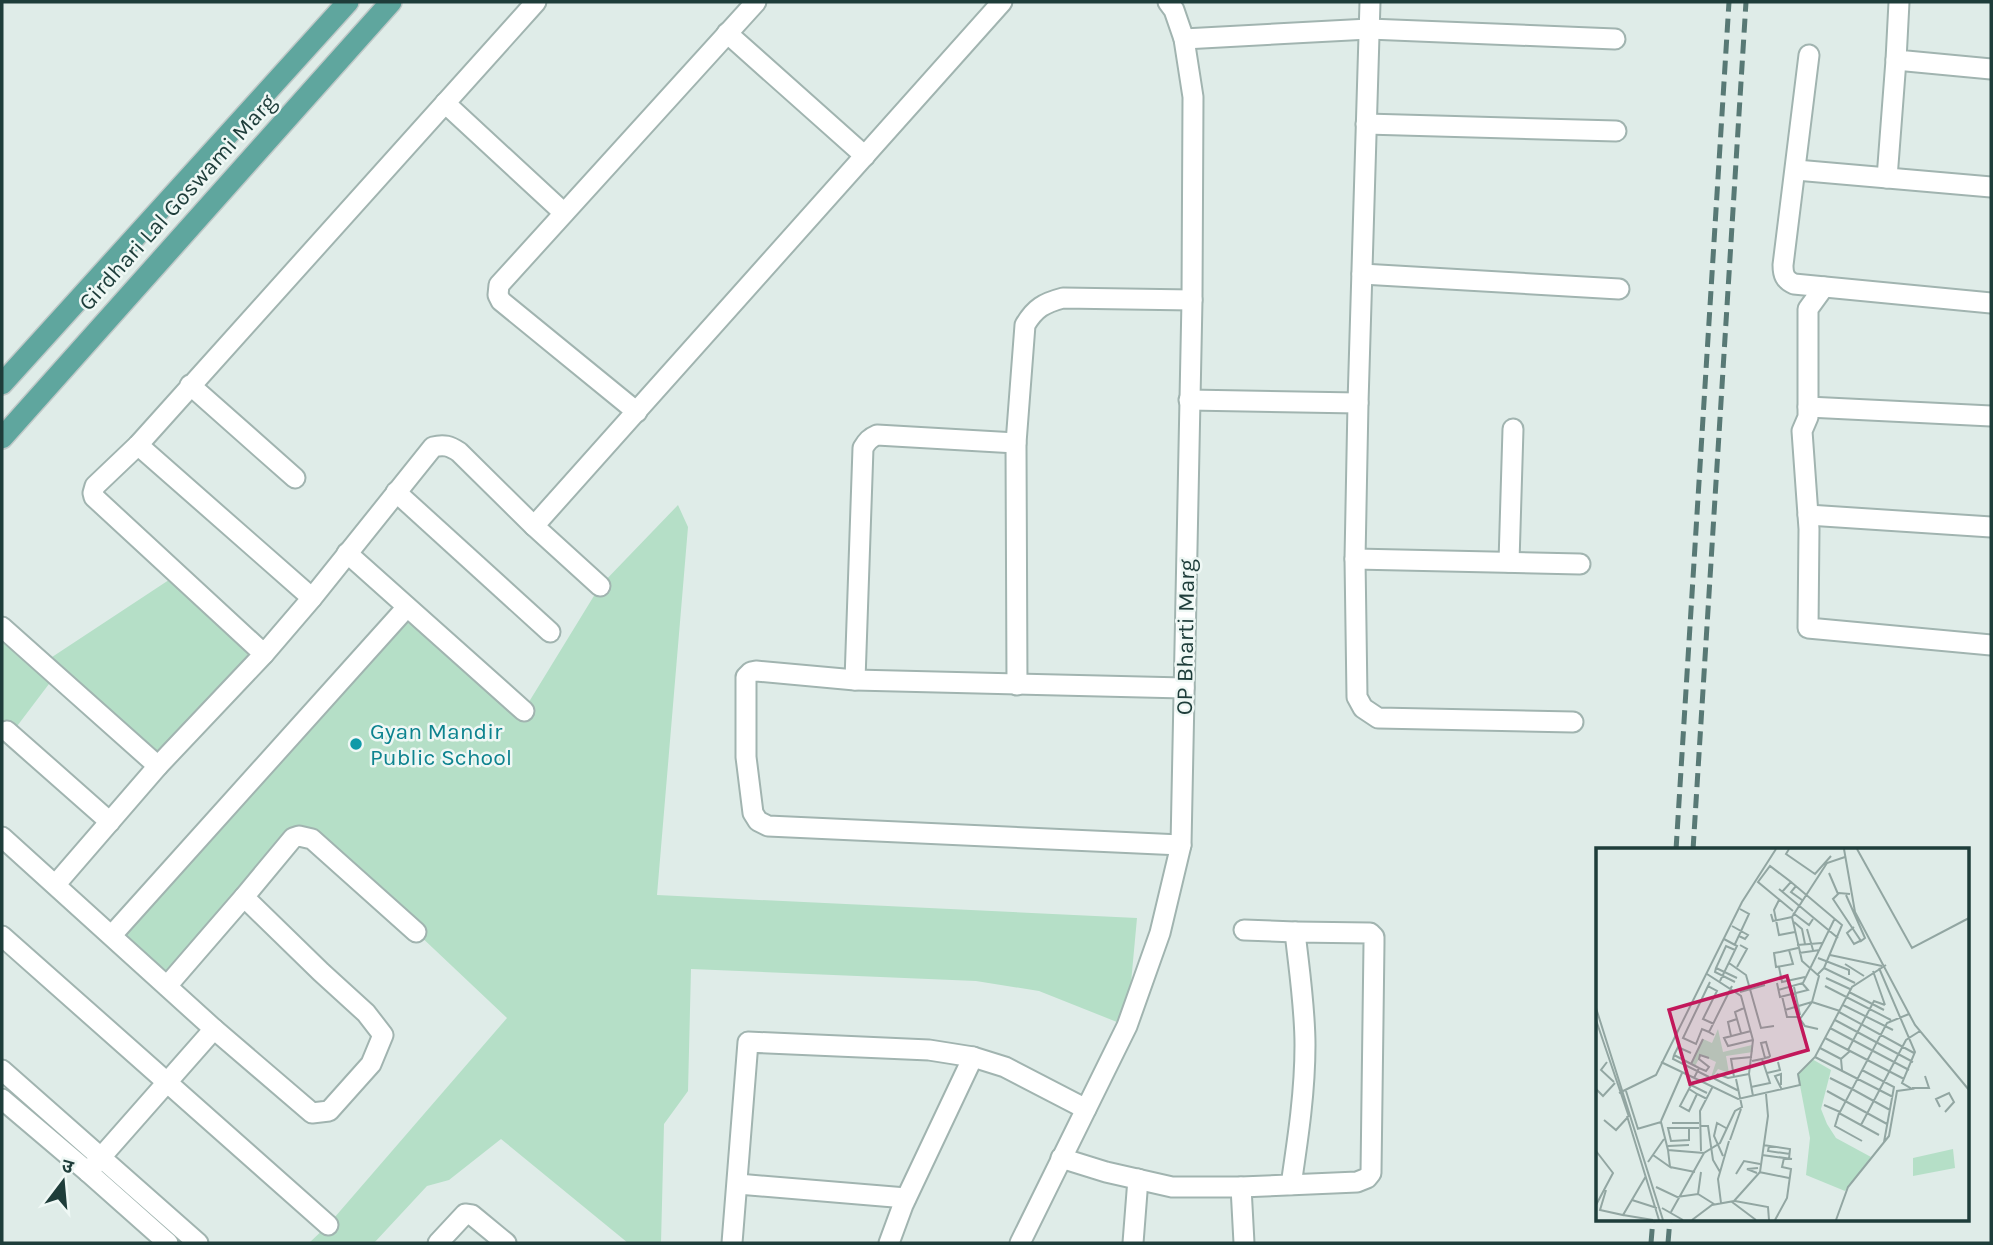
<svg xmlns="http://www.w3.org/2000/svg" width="1993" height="1245" font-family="Karla,'Noto Sans Devanagari',sans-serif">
  <rect width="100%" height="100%" fill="#dfece8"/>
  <!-- green -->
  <g fill="#b5dfc7">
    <polygon points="678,505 688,527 657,895 1137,918 1127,1026 1039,991 976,981 691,969 688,1091 664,1124 661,1243 628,1243 501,1139 449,1180 427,1186 374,1243 309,1243 328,1225 507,1018 416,932 304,838 167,986 112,935 407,607 524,710 600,586"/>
    <polygon points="178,574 264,654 158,766 55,676 2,746 2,627 46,661"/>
  </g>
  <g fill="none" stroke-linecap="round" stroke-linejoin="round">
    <defs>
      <g id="minor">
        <polyline points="1370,2 1358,403 1355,559 1357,697 1363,708 1378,718 1573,722"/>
        <polyline points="1899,2 1896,60 1991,69"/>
        <polyline points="727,33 865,156"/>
        <polyline points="1184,39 1369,29 1615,39"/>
        <path d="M 1809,55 L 1783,265 C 1783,275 1785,280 1794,284 L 1991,303"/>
        <polyline points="445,103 564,213"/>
        <polyline points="1366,124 1616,131"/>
        <polyline points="1796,170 1991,187"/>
        <polyline points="1887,178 1896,60"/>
        <polyline points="1362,274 1619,289"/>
        <polyline points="1824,287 1808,309 1808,417 1802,431 1809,529 1808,628 1991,645"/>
        <polyline points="190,385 295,478"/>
        <polyline points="1189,400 1358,403"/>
        <polyline points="1808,407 1991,416"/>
        <polyline points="637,412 501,301 498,295 499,285 756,2"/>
        <polyline points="138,445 312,598"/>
        <polyline points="396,492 550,632"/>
        <polyline points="1808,515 1991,527"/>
        <path d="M 534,526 L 459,452 C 450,446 444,444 433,447 L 312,598 L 264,654 L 94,497 L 93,493 L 95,486 L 138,445 L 536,2"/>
        <polyline points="347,553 524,711"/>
        <polyline points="1355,559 1580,564"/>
        <polyline points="1509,562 1513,429"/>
        <polyline points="600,586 534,526 1002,2"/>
        <polyline points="2,627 158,766"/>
        <path d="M 855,680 L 863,448 C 867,441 870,438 877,435 L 1016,443"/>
        <path d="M 1017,685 L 1016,443 L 1025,325 C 1035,308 1044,303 1063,298 L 1192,300"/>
        <polyline points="7,731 110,822"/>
        <polyline points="2,837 214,1029"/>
        <polyline points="1181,845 768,826 758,821 753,813 746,757 746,677 751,672 756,671 855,680 1184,688"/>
        <polyline points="56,884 158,766 264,654"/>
        <polyline points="1244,930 1295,932"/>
        <polyline points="112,935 407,607"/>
        <polyline points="2,936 328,1225"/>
        <polyline points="167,986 244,897"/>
        <polyline points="2,1070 198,1243"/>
        <polyline points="2,1099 88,1172 168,1243"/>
        <polyline points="1061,1158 1106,1172 1172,1187 1241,1187 1244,1243"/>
        <polyline points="88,1172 214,1029 312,1113 329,1111 371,1064 383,1035 366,1013 321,972 244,897 293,838 299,836 312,839 416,932"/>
        <polyline points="738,1184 906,1198"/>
        <path d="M 1241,1187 L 1357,1182 L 1367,1178 L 1371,1173 L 1374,943 L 1374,937 L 1370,933 L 1295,932 C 1299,969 1305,1007 1305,1045 C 1305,1092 1298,1138 1291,1185"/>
        <polyline points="438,1243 465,1214 472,1215 506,1243"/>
        <polyline points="732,1243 748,1042 929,1050 973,1057 1005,1067 1086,1109"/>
        <polyline points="889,1243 903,1205 973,1057"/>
        <polyline points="1020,1243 1127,1026 1160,933 1181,845 1192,300 1193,97 1184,39 1174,10 1168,2"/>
        <polyline points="1133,1243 1138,1179"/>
      </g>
      <g id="major">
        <polyline points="2,384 348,2"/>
        <polyline points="2,438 391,2"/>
      </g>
    </defs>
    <!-- minor casing -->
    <use href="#minor" stroke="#a1b4b0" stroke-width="23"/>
    <!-- major casing -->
    <use href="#major" stroke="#c0c9c8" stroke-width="24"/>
    <!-- minor -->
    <use href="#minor" stroke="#fff" stroke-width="19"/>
    <!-- major -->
    <use href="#major" stroke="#5fa69e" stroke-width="21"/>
    <!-- rail -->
    <g stroke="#587975" stroke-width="5" stroke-dasharray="14 7" stroke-linecap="butt">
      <polyline points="1676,850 1729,2"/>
      <polyline points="1693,850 1746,2"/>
      <polyline points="1651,1243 1653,1219"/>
      <polyline points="1668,1243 1670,1219"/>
    </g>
  </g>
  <!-- markers -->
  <circle fill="#0f9aa8" stroke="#eff8f5" stroke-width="2.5" cx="356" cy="744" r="7"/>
  <g text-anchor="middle" stroke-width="5" stroke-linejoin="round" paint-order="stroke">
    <!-- street labels -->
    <g font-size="23" fill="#1e3d3a" stroke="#eff8f5">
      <text transform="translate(177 202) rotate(-48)" y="8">Girdhari Lal Goswami Marg</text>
      <text transform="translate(1185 637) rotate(-89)" y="8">OP Bharti Marg</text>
    </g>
    <!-- culture labels -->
    <g font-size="23" fill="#0d838f" stroke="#eff8f5" text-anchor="start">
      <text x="370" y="739">Gyan Mandir<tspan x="370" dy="26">Public School</tspan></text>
    </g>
  </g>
  <!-- overview -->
  <g transform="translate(1596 848)">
    <rect width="373" height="373" fill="#dfece8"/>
    <path d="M 122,181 L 127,204 L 156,197 L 157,204 L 130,208 L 133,225 L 122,221 L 113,235 L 120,214 L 105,207 L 99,218 L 95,216 L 107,191 L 116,195 ZM 216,211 L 235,222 L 225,261 L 231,276 L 240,290 L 275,309 L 249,343 L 210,327 L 214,290 L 202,227 ZM 357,301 L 359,320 L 317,328 L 317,310 Z" fill="#b5dfc7"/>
    <path fill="none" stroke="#92a6a2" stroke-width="2" d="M 193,1 L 190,6 L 219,26 L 235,8M 248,1 L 259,64 L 319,177 L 373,242M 261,1 L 316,100 L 373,70M 233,25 L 242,46M 195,34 L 246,77 L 228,120M 200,38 L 195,44 L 206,52M 183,41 L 242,90M 186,44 L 195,34 L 174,18 L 162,34 L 197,63M 250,47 L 269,90 L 265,93 L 237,51 L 243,45 L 254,46M 183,52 L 178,62 L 183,87 L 199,84M 197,65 L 213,77 L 217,71M 175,66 L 177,73 L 196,69M 198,74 L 206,81 L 209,96M 136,78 L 152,87 L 149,91 L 143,88M 258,79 L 251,85 L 258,96 L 264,93M 211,81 L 217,102M 139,96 L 153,66 L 144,61M 201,97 L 226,95M 139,102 L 130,98 L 120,120 L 141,130M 193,102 L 197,116 L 180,119 L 178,105 L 184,104 L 202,100M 203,105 L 224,102M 234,107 L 286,118M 222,110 L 253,122 L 253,127M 133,115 L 150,127 L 165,180 L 178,178M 249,116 L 268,128M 141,119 L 151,101 L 144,97M 183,119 L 186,134 L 209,129M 120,120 L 119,124 L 139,134M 277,123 L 289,157M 111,126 L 145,148 L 157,192 L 153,226 L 157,248M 222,126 L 228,120 L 259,135M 230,130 L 254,141M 124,133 L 141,98 L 128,91M 114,134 L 112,138 L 121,143 L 107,171 L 118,176M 181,135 L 184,149 L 212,142 L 206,135M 112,138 L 87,190 L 100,196 L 106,181 L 113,184M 229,138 L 295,172M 198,139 L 204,167M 182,142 L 207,135 L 239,70M 144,144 L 169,137M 253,144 L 288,162M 186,148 L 191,169 L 204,169M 216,154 L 204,171 L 209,178 L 222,181M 247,157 L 297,182M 0,160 L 67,372M 189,162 L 216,154M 244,163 L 216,154 L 223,128 L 206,113 L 196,69 L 231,15 L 249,9M 243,164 L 318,205M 0,172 L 33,269M 239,172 L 317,214M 234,180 L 313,222M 155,183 L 128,190 L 132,198 L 157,192M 145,185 L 139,164 L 148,160M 118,187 L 113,184 L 136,138M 135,188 L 132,174 L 141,171M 229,190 L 308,231M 224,200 L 245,211M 252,202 L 278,153 L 289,157M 78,207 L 77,211 L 113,229M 78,207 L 103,220M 78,207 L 82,199 L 95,205M 219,209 L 297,249M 166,211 L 169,210 L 173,209 L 174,208 L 170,194 L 165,195 L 169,210M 11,214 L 5,222 L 18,234M 65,214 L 142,251 L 204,237 L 202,226 L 219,209 L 256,139 L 290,117M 95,216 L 107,191M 246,222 L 245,211 L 254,203M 266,222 L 298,239 L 288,294M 171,225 L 184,222 L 182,214M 121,226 L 119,231 L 143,243M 121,226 L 132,230 L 153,226M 138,229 L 135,211 L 156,209M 98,230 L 103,220 L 110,223 L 113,219 L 103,211 L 104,207 L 113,210M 234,230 L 256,241M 185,237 L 185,226 L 179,228 L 186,242M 155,239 L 174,235 L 166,211 L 156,213M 316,240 L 333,240 L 329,228M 0,241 L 7,248 L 19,235M 93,241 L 95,237 L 111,245M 256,241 L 294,262M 30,243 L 42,281M 231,243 L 291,276M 23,245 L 60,227 L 146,54 L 180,1M 101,246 L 93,263 L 84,258 L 93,241 L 101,246 L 111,251M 228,257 L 244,264 L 291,175 L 313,166M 344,259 L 340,251 L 353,245 L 358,254 L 349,264M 31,268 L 63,372M 8,272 L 20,282 L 31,270M 65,273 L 86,225M 76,275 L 103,275M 265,277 L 310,192 L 324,183M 104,278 L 112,278 L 117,312 L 124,324M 93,280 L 93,292 L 75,293 L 72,280 L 103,280M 41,281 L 65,274 L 72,302 L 108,305M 134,292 L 145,261M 266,293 L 239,278 L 243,265 L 283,287M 167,297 L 194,301 L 193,311M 72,298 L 93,297M 173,298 L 172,303 L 194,306M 0,303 L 17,325 L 0,357M 105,303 L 104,263 L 117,238M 57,307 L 74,319 L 72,302M 166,307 L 196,311M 127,308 L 118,288 L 121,275 L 130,280M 52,314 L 68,291M 74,319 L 99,324M 163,324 L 193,330M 161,325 L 151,321 L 162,320M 140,326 L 148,313 L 164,316M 60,339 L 81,349 L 102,346 L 118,356M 10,342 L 4,362 L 27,367 L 50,328M 102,346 L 105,324M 36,352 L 61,360M 139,353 L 172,359 L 173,372M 136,354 L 160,372M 125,355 L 122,331 L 133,293M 66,360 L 87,372M 75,364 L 108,305 L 124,295 L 139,263 L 146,259 L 140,231M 27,367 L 57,372M 96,372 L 116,357 L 138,353 L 164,324 L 172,268 L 170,246M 179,372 L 191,350 L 195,321 L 186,319 L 188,310M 240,372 L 252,339 L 293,288 L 301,243 L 316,241 L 306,235 L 319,204 L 283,120"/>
    <path fill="#c2185b" fill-opacity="0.15" stroke="#c2185b" stroke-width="3.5" d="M 191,128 L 212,202 L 94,236 L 73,162 Z"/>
    <rect width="373" height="373" fill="none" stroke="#1e3d3a" stroke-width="3.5"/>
  </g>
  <!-- border -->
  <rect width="1993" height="1245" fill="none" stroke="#1e3d3a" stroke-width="7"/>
  <!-- north arrow -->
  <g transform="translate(63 1182) rotate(16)" stroke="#eff8f5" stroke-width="5" paint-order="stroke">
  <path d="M0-5L12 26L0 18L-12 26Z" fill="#1e3d3a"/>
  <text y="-10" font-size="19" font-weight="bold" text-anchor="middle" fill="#1e3d3a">उ</text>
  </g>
</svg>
